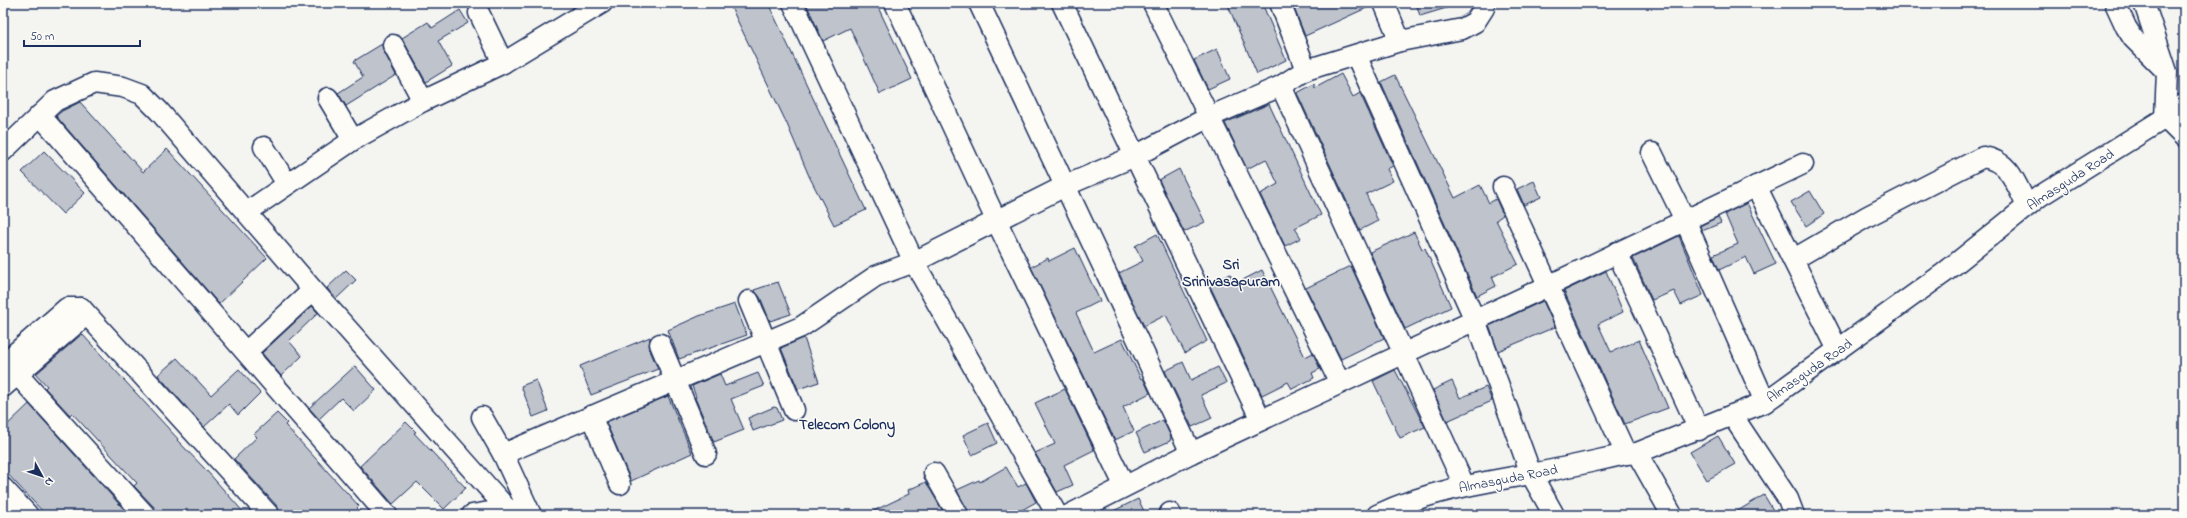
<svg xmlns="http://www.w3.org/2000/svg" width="2187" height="518" font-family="'Indie Flower',sans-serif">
  <rect width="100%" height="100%" fill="#f4f4f1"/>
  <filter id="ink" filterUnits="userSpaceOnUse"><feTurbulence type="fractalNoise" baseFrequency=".025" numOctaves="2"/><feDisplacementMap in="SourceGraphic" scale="8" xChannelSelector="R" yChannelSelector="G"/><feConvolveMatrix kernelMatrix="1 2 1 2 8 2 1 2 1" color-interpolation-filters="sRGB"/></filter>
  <g filter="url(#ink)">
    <!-- building -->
    <g fill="#bfc3cc" stroke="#1b2f5e">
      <polygon points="729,3 768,3 866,210 834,225 809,176 787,124"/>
      <polygon points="806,3 876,3 912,79 880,94 850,28 823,41"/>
      <polygon points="1227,3 1262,3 1286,60 1257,74"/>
      <polygon points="1292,3 1373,3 1373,5 1305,36"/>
      <polygon points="1416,3 1453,3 1453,6 1420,16"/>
      <polygon points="460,10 468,23 438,41 452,66 426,82 402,38 428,22 432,28"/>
      <polygon points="382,44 383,50 396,75 346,106 338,93 363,77 354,61"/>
      <polygon points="1217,49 1230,79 1208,89 1194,60"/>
      <polygon points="1341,74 1353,97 1360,93 1393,166 1387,169 1393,181 1366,194 1378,221 1360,230 1297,93 1314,84 1315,88"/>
      <polygon points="1395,75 1455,198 1480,185 1489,203 1496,199 1503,215 1496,220 1518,264 1492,277 1496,286 1477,296 1381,82"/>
      <polygon points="80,102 143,172 167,149 267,258 219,304 56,116 62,111"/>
      <polygon points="1269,104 1321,215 1295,228 1301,238 1285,246 1260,194 1278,184 1266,159 1247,169 1225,123"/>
      <polygon points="44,151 85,193 63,214 22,172"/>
      <polygon points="1179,169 1205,222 1184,232 1159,180"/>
      <polygon points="1534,181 1541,197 1524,205 1517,189"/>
      <polygon points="1810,191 1824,214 1806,226 1791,202"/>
      <polygon points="1747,203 1776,264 1754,274 1746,257 1719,270 1713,255 1738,244 1725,214"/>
      <polygon points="1718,217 1721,223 1702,231 1700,226"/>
      <polygon points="1414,232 1422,249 1425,248 1451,307 1405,329 1370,252"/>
      <polygon points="1157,234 1207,341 1185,353 1166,315 1144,326 1119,273 1143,261 1135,246"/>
      <polygon points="1679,236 1703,295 1681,305 1674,291 1652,300 1633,258"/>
      <polygon points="1075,248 1100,301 1076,313 1094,352 1122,339 1141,379 1143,378 1150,393 1123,407 1134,431 1115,440 1031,267 1048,258 1049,261"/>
      <polygon points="1351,266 1384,338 1341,359 1306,288"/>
      <polygon points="346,270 356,280 336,299 327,288"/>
      <polygon points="1262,270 1305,357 1313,353 1320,369 1312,373 1314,378 1292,389 1288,382 1262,395 1209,284 1230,274 1235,284"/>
      <polygon points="1606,271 1623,312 1598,324 1611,352 1639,340 1668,408 1625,424 1564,291"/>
      <polygon points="778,282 791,314 770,321 760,297 754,290"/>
      <polygon points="1543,301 1555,327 1498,351 1489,326"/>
      <polygon points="735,304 747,335 679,359 668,330 699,316"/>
      <polygon points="312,306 318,313 289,341 302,356 281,376 262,353"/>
      <polygon points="82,334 178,439 177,440 206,470 246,515 156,515 154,507 134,486 137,483 72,413 70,415 45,388 47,386 36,374"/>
      <polygon points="650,337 649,348 658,369 591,395 580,366"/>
      <polygon points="804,338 819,382 798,389 781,348"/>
      <polygon points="177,358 211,395 239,369 260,393 238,415 229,404 204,427 158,375"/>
      <polygon points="1183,362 1191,380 1218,367 1226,383 1201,395 1212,418 1192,427 1165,371"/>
      <polygon points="355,366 376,390 354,411 341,398 319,419 309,408"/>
      <polygon points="1395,370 1425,427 1400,438 1373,381"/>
      <polygon points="758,373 764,386 731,399 744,430 714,442 695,398 696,397 692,386 720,374 725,386"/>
      <polygon points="536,380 548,411 533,417 521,386"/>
      <polygon points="1452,381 1460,398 1486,387 1492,401 1447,421 1433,390"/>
      <polygon points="1065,389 1094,450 1064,465 1073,485 1057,492 1035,453 1055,444 1035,403"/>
      <polygon points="668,396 692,453 631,481 606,422"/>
      <polygon points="29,404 129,515 46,515 3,469 3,429"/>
      <polygon points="774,407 777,408 782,420 753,431 748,418"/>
      <polygon points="277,413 287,423 285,425 359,506 357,508 364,515 280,515 278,507 234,459 257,437 254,434"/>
      <polygon points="1163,420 1171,437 1170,441 1145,452 1136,433"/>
      <polygon points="406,422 416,432 414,433 466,488 444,509 417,482 393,504 360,466"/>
      <polygon points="988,423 997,443 972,455 963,435"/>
      <polygon points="1718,436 1735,464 1707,480 1690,452"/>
      <polygon points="1006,467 1018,487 1026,483 1036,502 1013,515 969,515 957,490 979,480 980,482"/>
      <polygon points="926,482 945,515 865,515 909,494 908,490"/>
      <polygon points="1764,495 1776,515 1731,515"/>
      <polygon points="1138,499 1146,515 1105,515"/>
    </g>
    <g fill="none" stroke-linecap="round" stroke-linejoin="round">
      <defs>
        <g id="minor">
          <polyline points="793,3 914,262 1057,515"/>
          <polyline points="895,3 997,222 1124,485"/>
          <polyline points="979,3 1191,453"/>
          <polyline points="1062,3 1261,420"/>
          <polyline points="1153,3 1340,383"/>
          <polyline points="1280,3 1306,70"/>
          <polyline points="1384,3 1400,41"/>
          <polyline points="2115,3 2126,27 2133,38 2165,70"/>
          <polyline points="2144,3 2167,72 2165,118 2184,137"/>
          <polyline points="479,13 503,63"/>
          <polyline points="393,45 423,101"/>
          <polyline points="1356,55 1475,320 1531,474 1554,515"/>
          <polyline points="1281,86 1464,485"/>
          <polyline points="328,98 353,140"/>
          <polyline points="40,115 387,515"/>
          <polyline points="264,147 287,184"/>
          <polyline points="3,151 55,101 94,83 123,87 142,94 159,111 313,290 507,509 530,513"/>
          <polyline points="1652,153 1685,220 1765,402"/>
          <polyline points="1756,186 1838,350"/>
          <polyline points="1503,187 1626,454"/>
          <polyline points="247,212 353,140 423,101 503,63 602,3"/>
          <polyline points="1617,252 1699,430"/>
          <path d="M 1794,259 L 1868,216 L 1983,157 C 2010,161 2016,184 2027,206"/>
          <polyline points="749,301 794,410"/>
          <polyline points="660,344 706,454"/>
          <polyline points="246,352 313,290"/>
          <polyline points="6,362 145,515"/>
          <polyline points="3,364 67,308 81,308 269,515"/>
          <polyline points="3,387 79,321 81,308"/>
          <polyline points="1732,415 1788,499 1794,515"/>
          <polyline points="591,416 620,484"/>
          <polyline points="482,417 503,454 531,515"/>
          <polyline points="1637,453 1672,515"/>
          <polyline points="503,454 801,327 876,276 914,262 1067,185 1135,156 1209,117 1281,86 1306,70 1400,41 1462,29 1475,22 1484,8 1484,3"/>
          <polyline points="934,473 958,515"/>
          <polyline points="3,488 28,515"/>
          <polyline points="1170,513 1171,515"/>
          <polyline points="472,515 507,509"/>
          <polyline points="1069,515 1191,453 1548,286 1803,164"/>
          <path d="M 1377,515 C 1425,492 1478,483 1530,474 C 1562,469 1594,461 1626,454 L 1637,453 L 1765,402 L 1944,273 L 2040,196 L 2165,118 L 2184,104"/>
        </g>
      </defs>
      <!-- minor casing -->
      <use href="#minor" stroke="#1b2f5e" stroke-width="23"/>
      <!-- minor -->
      <use href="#minor" stroke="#fdfcf7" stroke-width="20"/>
    </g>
  </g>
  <g text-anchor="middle" stroke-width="3" stroke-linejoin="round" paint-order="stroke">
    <!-- street labels -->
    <g font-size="14" fill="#1b2f5e" stroke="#fdfcf7">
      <text transform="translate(2070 179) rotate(-33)" y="5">Almasguda Road</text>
      <text transform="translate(1809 370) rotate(-35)" y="5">Almasguda Road</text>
      <text transform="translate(1508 478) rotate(-11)" y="5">Almasguda Road</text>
    </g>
    <!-- neighbourhood labels -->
    <g font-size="15" font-weight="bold" fill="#1b2f5e" stroke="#fdfcf7">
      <text x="1231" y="269">Sri<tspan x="1231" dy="17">Srinivasapuram</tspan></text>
      <text x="847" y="429">Telecom Colony</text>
    </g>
  </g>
  <!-- margin -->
  <rect width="2187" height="518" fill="none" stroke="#fdfcf7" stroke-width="16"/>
  <rect x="8" y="8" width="2171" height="502" fill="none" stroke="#1b2f5e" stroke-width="1.5" filter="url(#ink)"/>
  <!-- north arrow -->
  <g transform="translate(42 476) rotate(130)" stroke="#fdfcf7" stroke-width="3" paint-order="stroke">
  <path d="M0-3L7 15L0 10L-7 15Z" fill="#1b2f5e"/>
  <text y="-6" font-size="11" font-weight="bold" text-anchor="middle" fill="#1b2f5e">N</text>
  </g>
  <!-- scale -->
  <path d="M24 40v6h116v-6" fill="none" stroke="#1b2f5e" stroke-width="2"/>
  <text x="30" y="40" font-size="12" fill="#1b2f5e" stroke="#fdfcf7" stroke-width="3" paint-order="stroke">50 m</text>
</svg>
